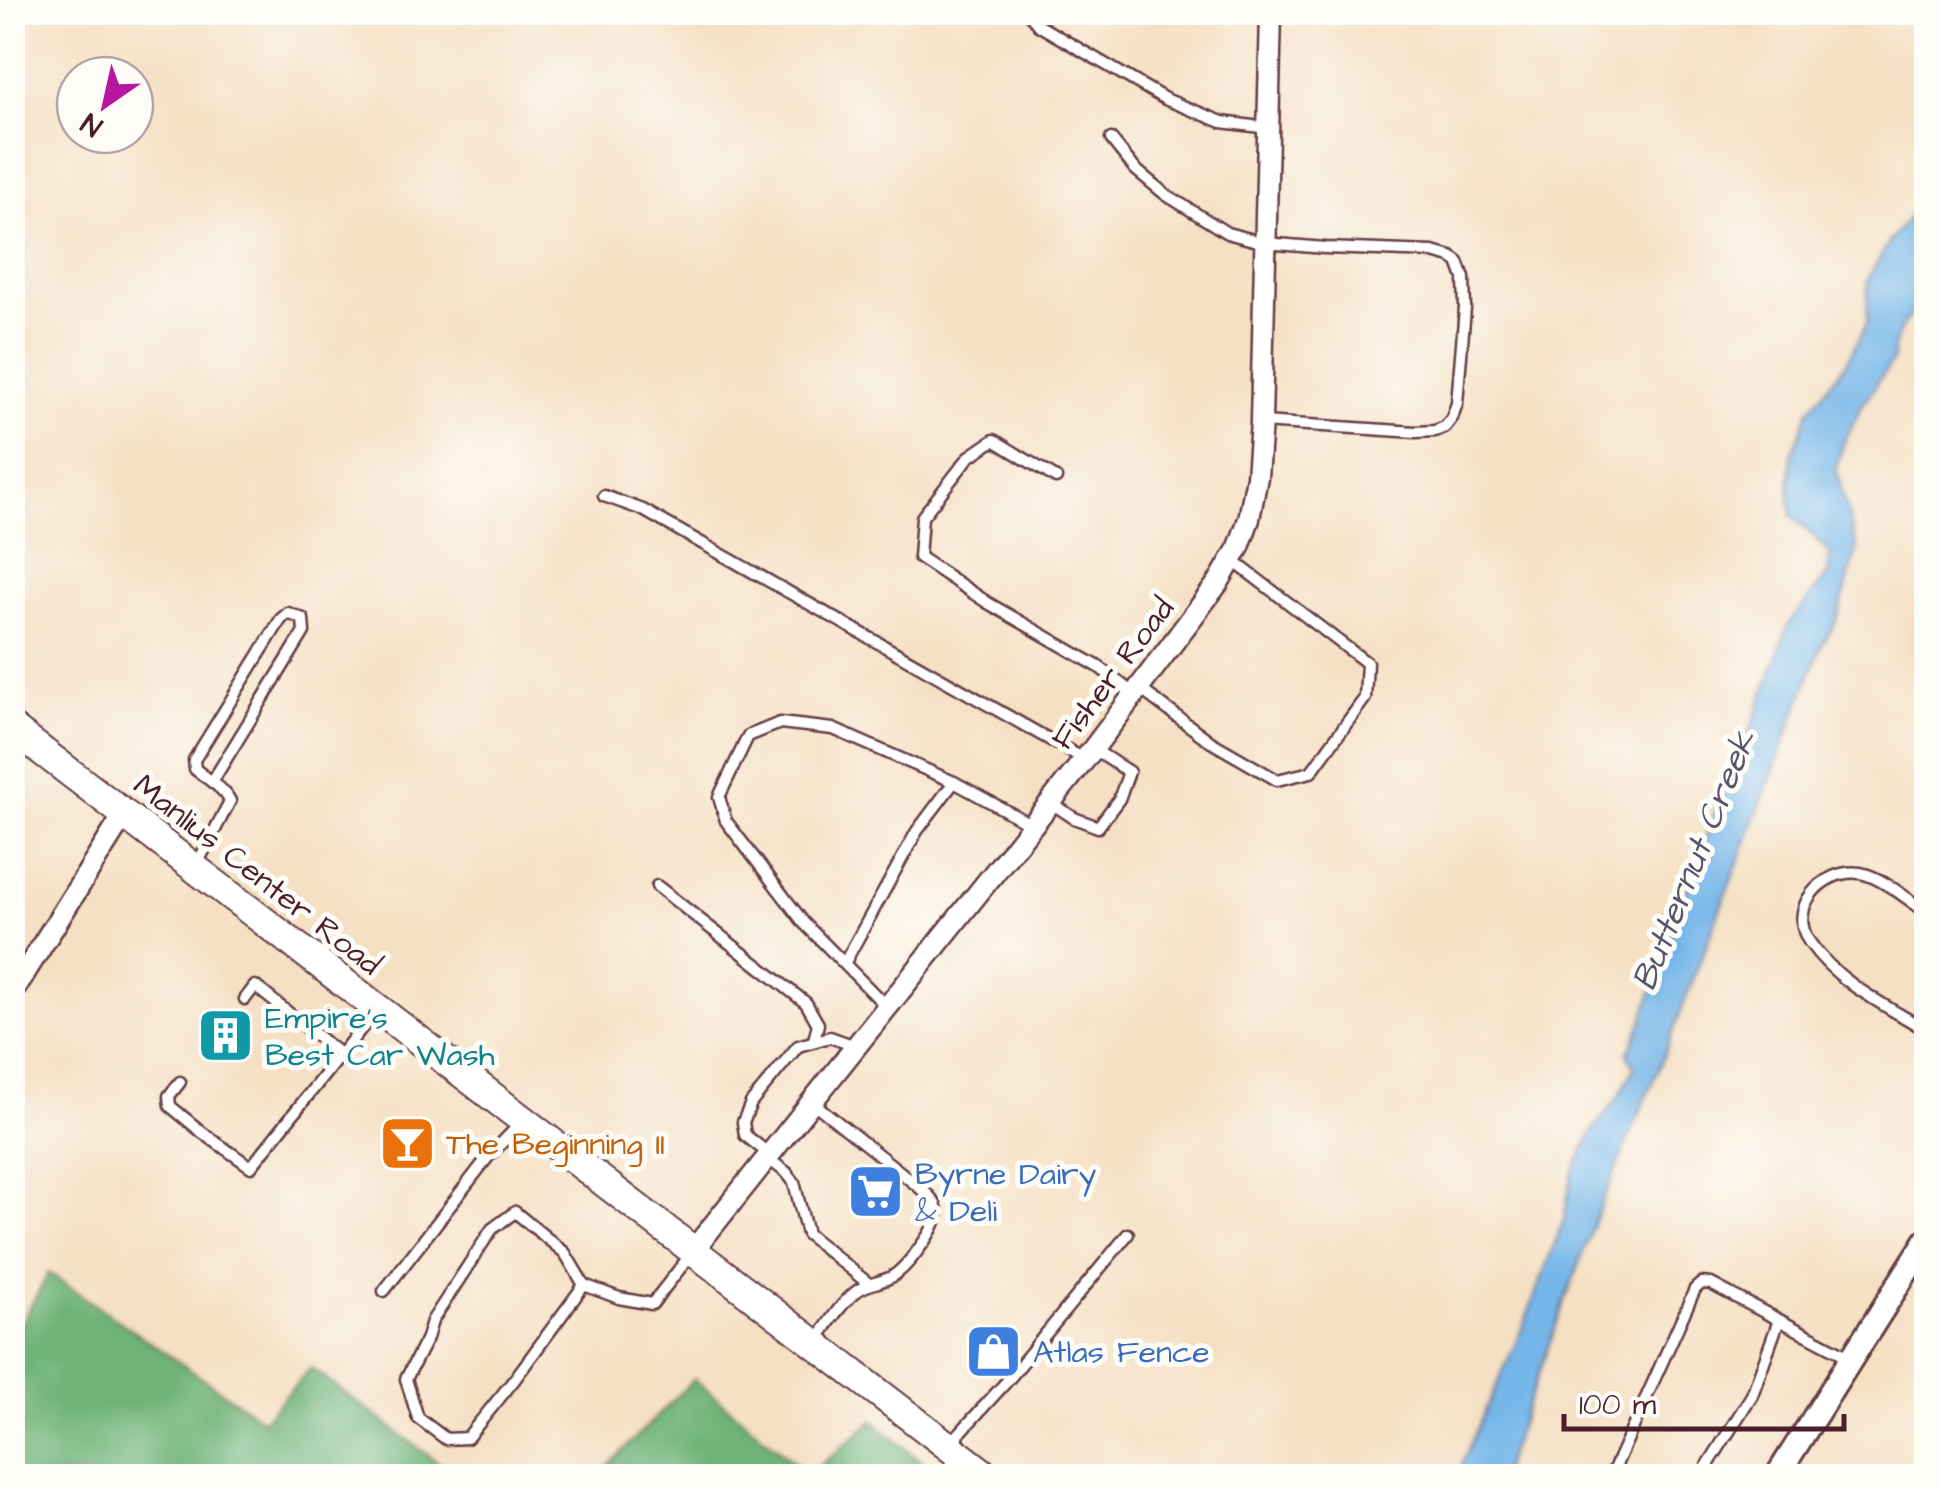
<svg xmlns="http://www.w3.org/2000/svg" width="1939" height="1489" font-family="'Architects Daughter',sans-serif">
  <rect width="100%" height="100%" fill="#fdfcf7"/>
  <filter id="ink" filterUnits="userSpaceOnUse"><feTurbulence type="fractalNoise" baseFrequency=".01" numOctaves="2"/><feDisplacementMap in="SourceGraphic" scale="20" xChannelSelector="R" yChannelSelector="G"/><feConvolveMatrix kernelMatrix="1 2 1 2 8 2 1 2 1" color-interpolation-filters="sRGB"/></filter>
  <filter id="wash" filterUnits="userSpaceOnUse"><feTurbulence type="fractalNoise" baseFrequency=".0048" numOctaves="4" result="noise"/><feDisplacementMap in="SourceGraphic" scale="40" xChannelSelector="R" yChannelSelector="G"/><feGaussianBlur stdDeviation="2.25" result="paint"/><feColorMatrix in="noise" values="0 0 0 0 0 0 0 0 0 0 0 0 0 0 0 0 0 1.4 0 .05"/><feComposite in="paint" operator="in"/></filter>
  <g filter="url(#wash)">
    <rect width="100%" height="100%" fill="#f5e0c4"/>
    <!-- forest -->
    <g fill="#6eb378" stroke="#5c6952" stroke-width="2.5">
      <polygon points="49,1273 263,1420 311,1368 456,1476 13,1476 13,1337"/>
      <polygon points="694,1379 809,1475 873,1421 938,1476 598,1476"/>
    </g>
    <!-- water -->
    <polygon fill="#74b6e9" stroke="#5f6a8a" stroke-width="2.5" points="1926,202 1926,293 1902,326 1894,346 1893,360 1861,407 1844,442 1836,467 1857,549 1837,620 1821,647 1664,1055 1595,1219 1501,1476 1456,1476 1525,1322 1564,1219 1572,1175 1593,1130 1619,1096 1635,1067 1627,1055 1642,1023 1661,962 1719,800 1743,751 1788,625 1828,574 1829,553 1808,530 1792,517 1789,487 1792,454 1809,411 1846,363 1867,323 1868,279 1891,239 1919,206"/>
  </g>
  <g filter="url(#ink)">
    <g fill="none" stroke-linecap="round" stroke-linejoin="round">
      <defs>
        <g id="service">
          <polyline points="1028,12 1038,25 1165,99 1222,122 1268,128"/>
          <polyline points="1111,139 1135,169 1165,194 1227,233 1265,243 1325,248 1433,252 1451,257 1458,262 1464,278 1465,308 1457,403 1452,418 1445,427 1435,431 1416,432 1262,422"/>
          <polyline points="1056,478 994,440 969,457 922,517 919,557 988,603 1099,667 1134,694"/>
          <polyline points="604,496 643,510 1084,759"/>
          <polyline points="1139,688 1211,742 1277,780 1311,772 1365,698 1367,663 1232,560"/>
          <polyline points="1050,802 1074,818 1098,827 1119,799 1129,772 1093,749"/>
          <path d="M 195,868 L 230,801 C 224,788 207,779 195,769 L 194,760 L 281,619 L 288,613 L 303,619 L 304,632 L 212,782"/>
          <polyline points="657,886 806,1003 818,1024 814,1040"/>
          <path d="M 1926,912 C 1909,900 1880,876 1860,873 C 1822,868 1786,909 1810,943 C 1838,983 1885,1005 1926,1030"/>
          <polyline points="845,962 917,831 954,782"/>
          <polyline points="245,999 255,986 341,1055"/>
          <polyline points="887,1007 804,923 726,821 719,797 748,736 780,723 833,729 954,782 1032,825"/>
          <polyline points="180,1082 169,1096 170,1106 203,1133 251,1167 376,1010"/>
          <path d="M 811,1101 L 919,1187 C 927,1194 937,1202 937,1212 C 938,1228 906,1268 893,1276 C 881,1283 867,1283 857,1291 C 840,1304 829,1323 817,1340"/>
          <polyline points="769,1154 745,1135 743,1122 751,1103 798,1046 830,1037 855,1046"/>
          <polyline points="767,1158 786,1172 794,1182 807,1234 869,1284"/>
          <polyline points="584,1285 565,1253 515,1212 492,1229 432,1321 427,1338 406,1379 418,1418 446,1439 467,1438 514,1380 584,1285 619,1298 652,1304 692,1253"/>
          <polyline points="384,1291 488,1157 522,1122"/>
          <polyline points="948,1446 1008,1380 1128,1234"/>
          <polyline points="1611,1476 1695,1289 1702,1283 1711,1284 1851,1358"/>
          <polyline points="1701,1476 1752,1395 1779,1320"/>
        </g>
        <g id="minor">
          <polyline points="12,993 124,815"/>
          <polyline points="692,1252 1093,749 1218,583 1239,547 1249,519 1257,477 1261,422 1271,12"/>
        </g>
        <polyline id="tertiary" points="1777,1476 1926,1241"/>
        <polyline id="secondary" points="12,728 987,1476"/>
      </defs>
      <!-- service casing -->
      <use href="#service" stroke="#643c42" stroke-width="15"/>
      <!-- minor casing -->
      <use href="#minor" stroke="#643c42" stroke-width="25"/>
      <!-- tertiary casing -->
      <use href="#tertiary" stroke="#643c42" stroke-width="28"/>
      <!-- secondary casing -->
      <use href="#secondary" stroke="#643c42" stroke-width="32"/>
      <!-- service -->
      <use href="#service" stroke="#fff" stroke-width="10"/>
      <!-- minor -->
      <use href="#minor" stroke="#fff" stroke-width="20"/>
      <!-- tertiary -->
      <use href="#tertiary" stroke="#fff" stroke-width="22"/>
      <!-- secondary -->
      <use href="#secondary" stroke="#fff" stroke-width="28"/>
    </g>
  </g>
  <!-- icons -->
  <defs>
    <symbol id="building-square" viewBox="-11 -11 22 22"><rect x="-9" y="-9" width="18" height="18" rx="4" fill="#0f9aa8" stroke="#fdfcf7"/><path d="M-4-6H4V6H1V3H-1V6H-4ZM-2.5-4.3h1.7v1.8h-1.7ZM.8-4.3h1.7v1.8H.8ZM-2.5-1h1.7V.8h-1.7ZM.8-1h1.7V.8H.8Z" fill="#fff"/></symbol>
    <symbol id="bar-square" viewBox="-11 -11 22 22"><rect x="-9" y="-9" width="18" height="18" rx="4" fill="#e8710a" stroke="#fdfcf7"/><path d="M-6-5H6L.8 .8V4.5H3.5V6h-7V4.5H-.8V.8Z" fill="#fff"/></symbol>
    <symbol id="supermarket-square" viewBox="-11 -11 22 22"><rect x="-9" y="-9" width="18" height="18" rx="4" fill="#3f7fe0" stroke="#fdfcf7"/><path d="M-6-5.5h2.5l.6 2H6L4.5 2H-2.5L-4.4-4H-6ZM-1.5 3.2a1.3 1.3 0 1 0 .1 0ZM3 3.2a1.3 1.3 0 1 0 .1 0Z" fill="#fff"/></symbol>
    <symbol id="shop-square" viewBox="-11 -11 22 22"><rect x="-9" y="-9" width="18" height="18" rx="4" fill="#3f7fe0" stroke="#fdfcf7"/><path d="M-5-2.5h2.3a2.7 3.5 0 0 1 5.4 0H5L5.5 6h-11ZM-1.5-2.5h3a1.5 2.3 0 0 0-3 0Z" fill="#fff"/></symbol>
  </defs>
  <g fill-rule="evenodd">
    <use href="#building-square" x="194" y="1004" width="63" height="63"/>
    <use href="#bar-square" x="376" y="1112" width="63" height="63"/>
    <use href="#supermarket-square" x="844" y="1160" width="63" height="63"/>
    <use href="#shop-square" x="962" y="1320" width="63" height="63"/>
  </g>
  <g text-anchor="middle" stroke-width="10" stroke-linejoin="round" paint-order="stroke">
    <!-- street labels -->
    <g font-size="32" fill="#4a1f2b" stroke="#fdfcf7">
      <text transform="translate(1112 673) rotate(-53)" y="11">Fisher Road</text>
      <text transform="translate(258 874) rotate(38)" y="11">Manlius Center Road</text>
    </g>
    <!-- culture labels -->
    <g font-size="32" fill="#0d838f" stroke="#fdfcf7" text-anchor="start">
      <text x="265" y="1028">Empire's<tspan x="265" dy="37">Best Car Wash</tspan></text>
    </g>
    <!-- food labels -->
    <g font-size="32" fill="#c56008" stroke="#fdfcf7" text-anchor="start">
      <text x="446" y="1154">The Beginning II</text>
    </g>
    <!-- shop labels -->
    <g font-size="32" fill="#366cbe" stroke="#fdfcf7" text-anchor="start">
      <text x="915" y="1184">Byrne Dairy<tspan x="915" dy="37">&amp; Deli</tspan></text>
      <text x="1033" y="1362">Atlas Fence</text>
    </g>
    <!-- water labels -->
    <g font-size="35" font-style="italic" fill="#59546e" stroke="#fdfcf7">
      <text transform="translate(1693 860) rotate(-68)" y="12">Butternut Creek</text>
    </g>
  </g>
  <!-- margin -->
  <rect width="1939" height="1489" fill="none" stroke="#fdfcf7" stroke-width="50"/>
  <!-- north arrow -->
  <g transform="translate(105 105) rotate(214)"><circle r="48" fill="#fdfcf7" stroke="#b5a4a5" stroke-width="2.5"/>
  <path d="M0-8L18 38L0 25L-18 38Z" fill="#b5179e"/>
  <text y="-15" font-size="28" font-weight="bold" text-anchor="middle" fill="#4a1f2b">N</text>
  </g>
  <!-- scale -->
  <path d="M1564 1414v15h280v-15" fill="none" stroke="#4a1f2b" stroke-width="5"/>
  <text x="1579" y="1414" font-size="30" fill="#4a1f2b" stroke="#fdfcf7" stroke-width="8" paint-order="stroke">100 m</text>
</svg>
